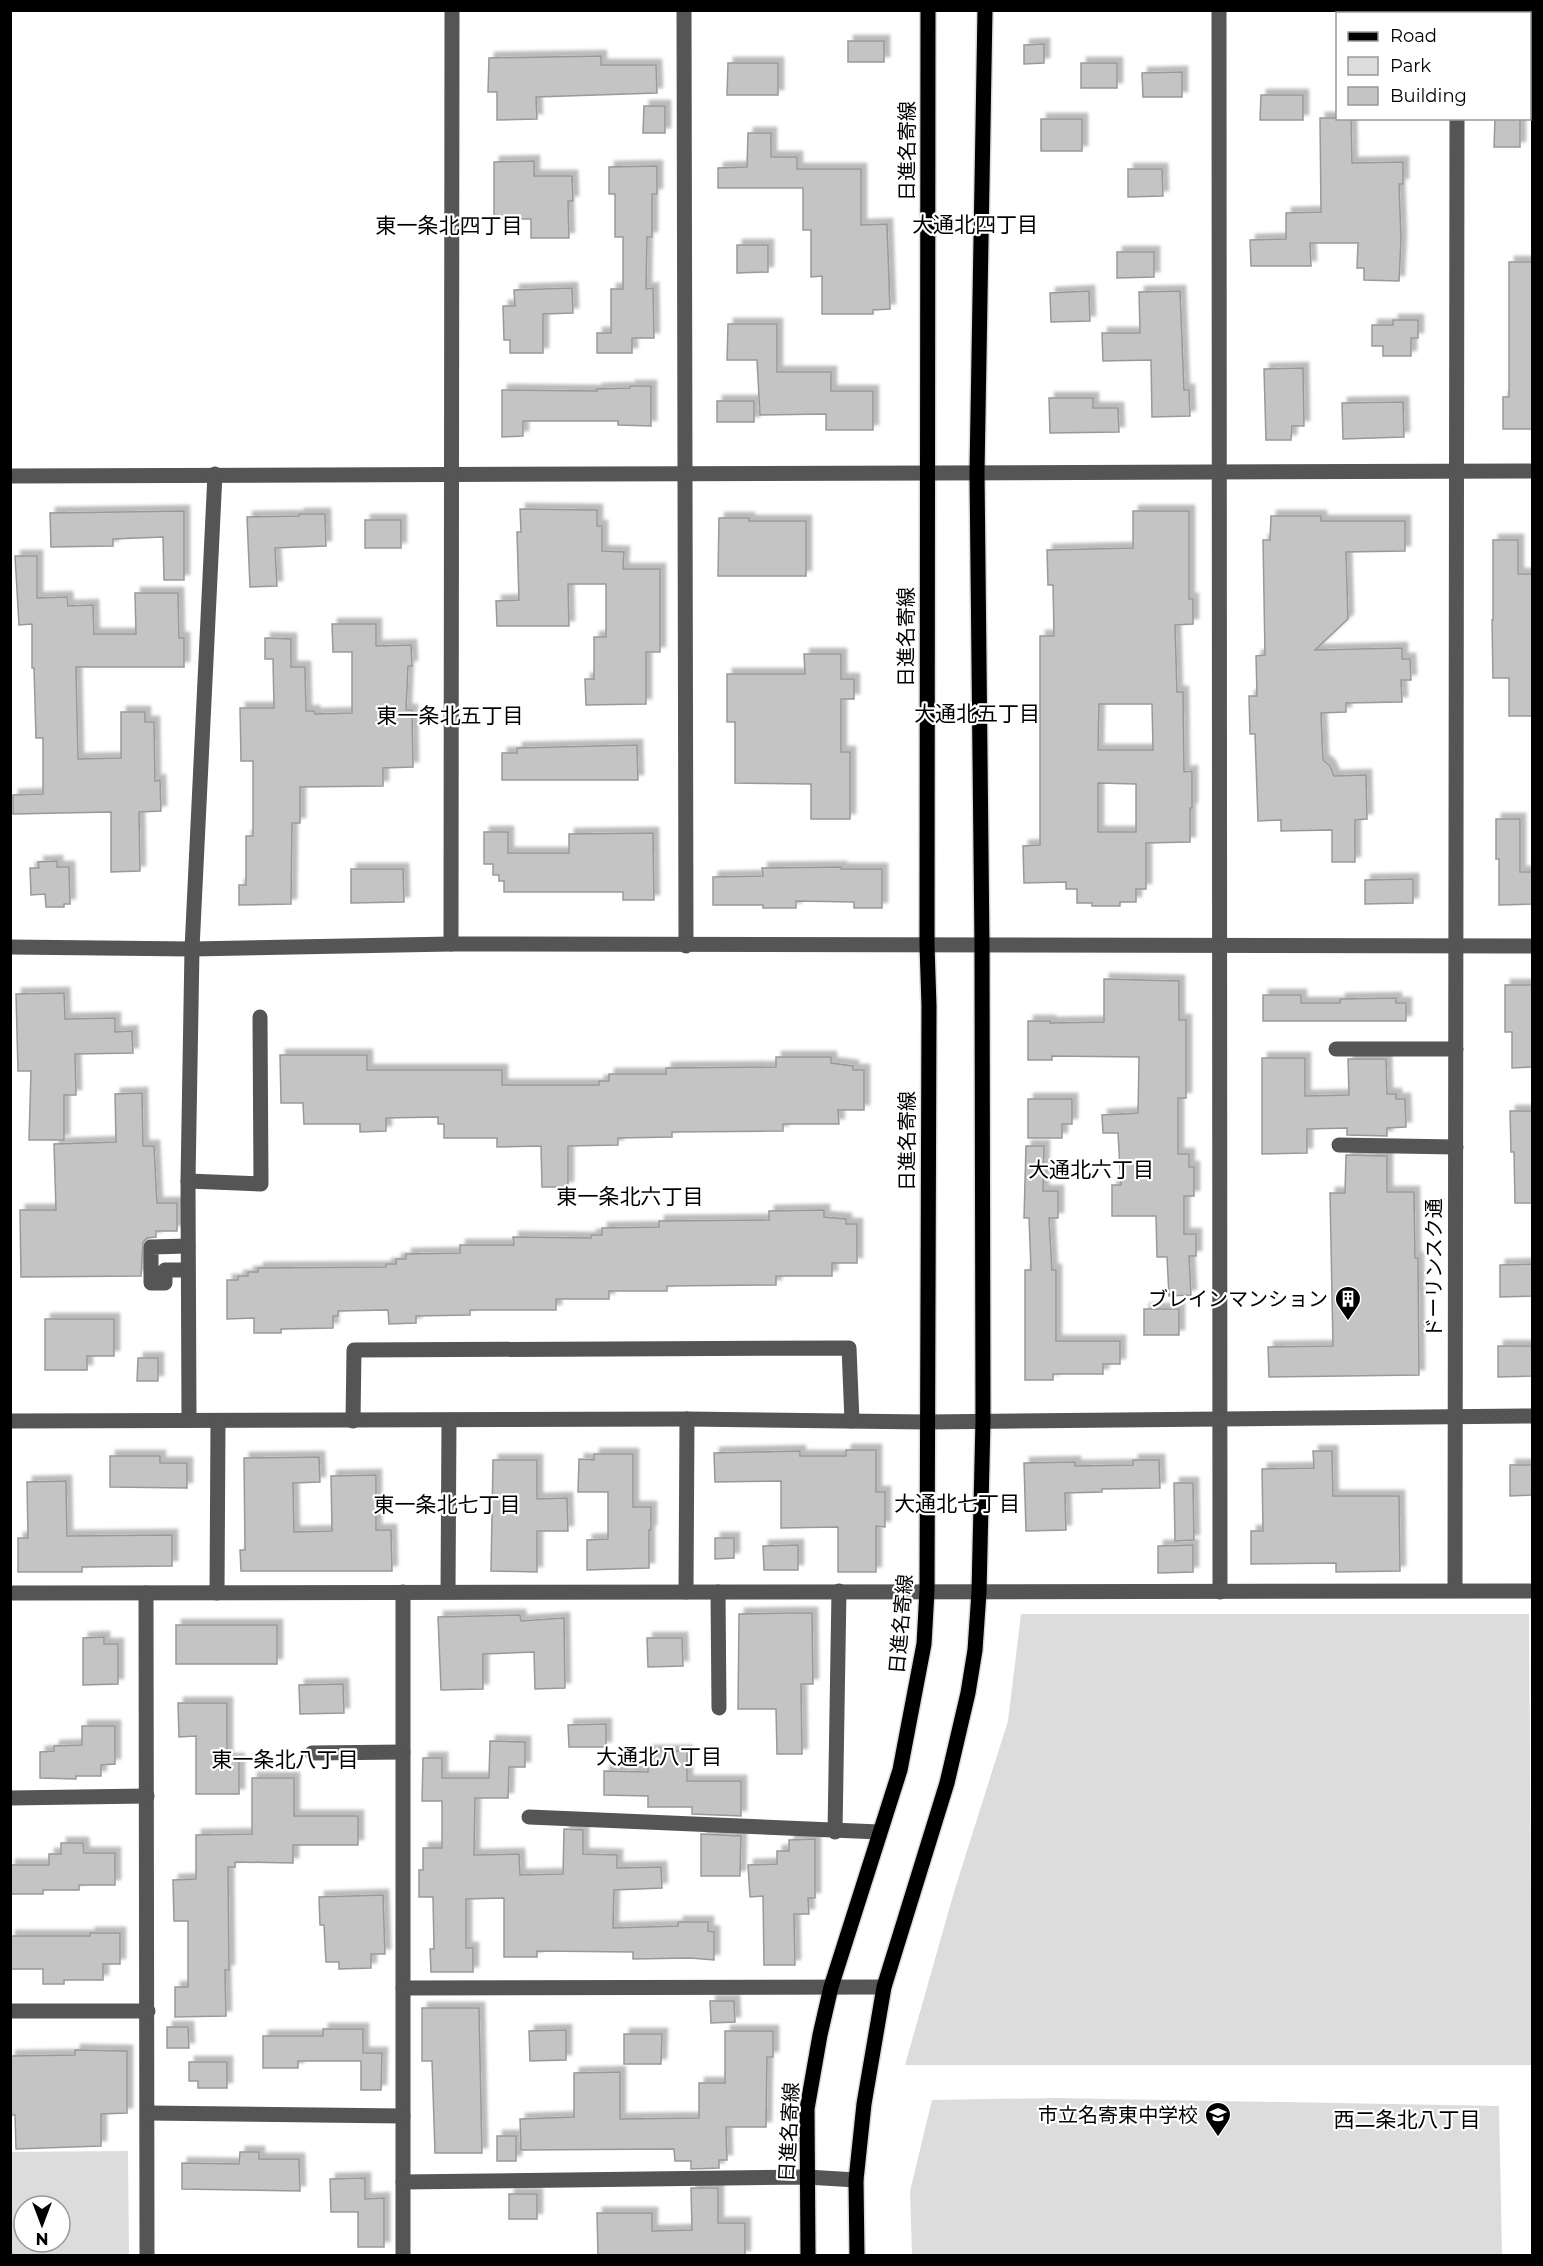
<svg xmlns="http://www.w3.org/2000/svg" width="1543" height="2266" font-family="Montserrat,'Noto Sans JP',sans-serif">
  <defs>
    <filter id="shadow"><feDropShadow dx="5.5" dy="-5.5" stdDeviation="1.5" flood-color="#0004"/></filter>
  </defs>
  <rect width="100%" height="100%" fill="#fff"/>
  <!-- green -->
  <g fill="#dcdcdc" fill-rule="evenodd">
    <polygon points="1021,1614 1529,1614 1532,2065 905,2065 954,1892 1008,1721"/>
    <polygon points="1055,2098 1499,2106 1502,2255 912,2255 910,2191 932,2100"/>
    <path d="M 128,2151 L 129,2255 L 11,2255 L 11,2152 ZM 24,2206 L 60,2206 L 60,2242 L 24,2242 Z"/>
  </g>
  <!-- building -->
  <g fill="#c4c4c4" stroke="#999" stroke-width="1.5" fill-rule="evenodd" filter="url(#shadow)">
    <rect x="848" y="41" width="36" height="21"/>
    <polygon points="1044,44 1044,63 1024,64 1024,45"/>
    <polygon points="601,56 601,65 656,65 657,93 536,97 537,119 497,120 497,92 488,92 489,58"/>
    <polygon points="728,63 778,63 778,95 727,95"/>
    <rect x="1081" y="63" width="36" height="25"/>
    <polygon points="1182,72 1182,97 1143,97 1142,73"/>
    <polygon points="1261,95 1303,95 1303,120 1260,120"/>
    <polygon points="644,106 665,106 665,133 643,133"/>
    <polygon points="1320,118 1351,118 1352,163 1403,162 1403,184 1399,184 1401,239 1399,281 1364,280 1364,268 1357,268 1358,243 1310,243 1311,266 1251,266 1250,240 1286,239 1286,213 1321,212"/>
    <polygon points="1495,118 1520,118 1520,147 1494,147"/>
    <rect x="1041" y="119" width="41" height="32"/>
    <polygon points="748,133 771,133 771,157 797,157 797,169 861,169 861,225 887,224 890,309 873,310 873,314 822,314 822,276 811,277 811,230 803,230 803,188 718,188 718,168 747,167"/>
    <polygon points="534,161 534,176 572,176 573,201 568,201 569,238 531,238 531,219 494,219 494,162"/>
    <polygon points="657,166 657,194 652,194 652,237 647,237 646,289 653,288 654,338 632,338 632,353 597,353 597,333 611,333 611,289 623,289 623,237 615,237 615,194 609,194 609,167"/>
    <polygon points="1128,169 1162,169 1163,196 1128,197"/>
    <polygon points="737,245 768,245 768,272 737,273"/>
    <polygon points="1117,252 1154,252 1154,277 1117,278"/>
    <polygon points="1509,262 1533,262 1533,429 1503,429 1503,397 1509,397"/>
    <polygon points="572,288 573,313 543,314 543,353 510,353 510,340 504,340 503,306 515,306 514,290"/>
    <polygon points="1089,291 1090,321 1051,322 1050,293"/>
    <polygon points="1180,291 1184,390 1189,390 1190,416 1152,417 1151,360 1103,361 1102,333 1140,333 1139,292"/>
    <polygon points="1393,320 1418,320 1418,338 1411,338 1411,356 1383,356 1383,346 1372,346 1372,325 1393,325"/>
    <polygon points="728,324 777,324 777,372 831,372 831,391 873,391 873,430 826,430 826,414 760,415 757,360 727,360"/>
    <polygon points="1303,368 1304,426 1292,426 1291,440 1266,440 1264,369"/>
    <polygon points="630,386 651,386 651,426 618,425 618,421 523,421 523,436 502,437 502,390 597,391 597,389 630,388"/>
    <polygon points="1049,398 1093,398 1093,408 1118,408 1119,432 1050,433"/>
    <rect x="717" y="401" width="37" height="21"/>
    <polygon points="1403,402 1404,437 1343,439 1342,403"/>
    <polygon points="520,509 597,510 597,526 602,526 602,551 624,552 623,569 660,569 660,652 646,652 646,704 586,705 585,679 594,679 594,637 606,637 606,584 568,584 569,626 497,626 496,601 519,600 517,532 521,532"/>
    <polygon points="184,511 184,580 164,580 163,537 113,539 113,546 51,547 50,513"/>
    <path d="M 1133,511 L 1189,511 L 1189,599 L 1193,599 L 1193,624 L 1175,625 L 1177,692 L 1183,692 L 1184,772 L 1192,771 L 1192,808 L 1190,808 L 1190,842 L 1146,843 L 1146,889 L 1136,889 L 1136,902 L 1120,902 L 1120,906 L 1092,906 L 1092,903 L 1077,903 L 1077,889 L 1066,889 L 1066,882 L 1024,883 L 1023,846 L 1040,845 L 1040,636 L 1054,636 L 1053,585 L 1048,585 L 1047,550 L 1133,548 ZM 1099,704 L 1152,704 L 1153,750 L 1098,750 ZM 1098,783 L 1136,784 L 1136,832 L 1098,832 Z"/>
    <polygon points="299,514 325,514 326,546 275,548 277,586 250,587 247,517 299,516"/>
    <polygon points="1271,516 1321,516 1321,521 1405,521 1405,551 1346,552 1348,619 1315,650 1402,648 1402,659 1410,659 1411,680 1401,680 1402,702 1346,703 1346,712 1321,713 1323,760 1330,766 1334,776 1366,775 1367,819 1355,820 1355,862 1332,862 1332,830 1281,831 1281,820 1258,821 1255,734 1250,734 1249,696 1257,696 1256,656 1265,655 1263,540 1270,540"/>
    <polygon points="719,518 749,518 749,521 806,521 806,576 718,576"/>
    <rect x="365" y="520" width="36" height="28"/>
    <polygon points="1493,540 1518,540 1518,574 1533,574 1533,716 1509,716 1509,678 1493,678 1492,620 1493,620"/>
    <polygon points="15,556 37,556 37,598 67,597 68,606 93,605 94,634 136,634 135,593 178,593 179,638 184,638 184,667 76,667 78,759 121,758 121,712 145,712 145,722 154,722 155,781 160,780 161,811 139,812 140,871 111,872 111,812 13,814 13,795 43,794 43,738 36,738 34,668 32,668 32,624 19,625"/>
    <polygon points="332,624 376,624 376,646 411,645 412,666 408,666 406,710 412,710 413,767 383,768 383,786 300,787 300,823 292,823 291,904 239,905 239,885 246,885 246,836 253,836 253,761 241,761 240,708 274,708 273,659 265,659 265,638 291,639 291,667 305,667 306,711 314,711 315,714 352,713 352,652 333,652"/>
    <polygon points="804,654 841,654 841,679 854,679 854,699 841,699 841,752 850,752 850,819 811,819 811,784 735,783 735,722 727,722 727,674 805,674"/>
    <polygon points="637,745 638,780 502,780 502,753 517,753 517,748"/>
    <polygon points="1496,819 1520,819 1520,872 1533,872 1533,904 1499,905 1499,859 1496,859"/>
    <polygon points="484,832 508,832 508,853 569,853 569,834 653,833 654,900 623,900 623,892 504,892 504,881 499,881 499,875 493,875 493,864 484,864"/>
    <polygon points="57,861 57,867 69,867 70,904 64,904 64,907 46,907 45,894 31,895 30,868 39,868 38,862"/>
    <polygon points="841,867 841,869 882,869 882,908 854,908 854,902 796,901 796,908 763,908 763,905 713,905 713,877 763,876 762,868"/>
    <polygon points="351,869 403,869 404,902 351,903"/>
    <polygon points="1413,879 1413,903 1365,904 1365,880"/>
    <polygon points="1104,979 1179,981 1179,1020 1186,1020 1186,1098 1178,1098 1178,1154 1189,1154 1189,1167 1194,1167 1194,1196 1184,1196 1184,1234 1196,1234 1196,1256 1189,1256 1191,1295 1169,1296 1167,1257 1157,1257 1156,1216 1112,1216 1112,1185 1121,1185 1118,1133 1103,1133 1102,1115 1138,1113 1139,1057 1052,1056 1052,1060 1028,1060 1028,1021 1050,1021 1050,1023 1104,1022"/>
    <polygon points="1505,985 1533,985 1533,1067 1512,1068 1512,1032 1505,1032"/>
    <polygon points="64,993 65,1019 115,1018 115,1032 132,1031 133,1053 75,1054 76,1095 64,1095 64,1140 29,1140 31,1071 18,1071 16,994"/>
    <polygon points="1263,995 1301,995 1301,1003 1340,1003 1340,999 1396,998 1396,1003 1406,1003 1406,1021 1263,1021"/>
    <polygon points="280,1055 367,1055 367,1070 502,1070 502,1085 599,1085 599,1081 609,1081 609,1074 666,1074 666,1068 776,1067 776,1057 831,1057 831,1063 853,1066 853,1070 864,1070 864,1110 838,1110 839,1124 783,1124 783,1131 672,1132 672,1137 618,1138 618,1145 568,1146 568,1187 542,1187 541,1146 497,1147 497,1138 444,1138 444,1124 438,1124 438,1117 386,1118 386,1131 360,1132 360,1124 304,1124 303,1103 281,1103"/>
    <polygon points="1262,1058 1305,1058 1305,1096 1349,1095 1348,1059 1386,1059 1387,1094 1396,1094 1396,1099 1405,1099 1406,1127 1387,1128 1387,1136 1347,1135 1347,1128 1307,1129 1307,1153 1262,1154"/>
    <polygon points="142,1093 143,1146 154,1146 157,1203 177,1203 177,1231 156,1231 156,1237 147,1238 143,1242 141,1276 21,1277 20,1210 56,1210 54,1144 116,1142 115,1094"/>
    <polygon points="1028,1099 1072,1099 1072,1124 1062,1124 1062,1138 1028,1138"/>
    <polygon points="1510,1111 1533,1111 1533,1203 1515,1203 1514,1152 1511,1152"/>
    <polygon points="1026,1146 1044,1146 1043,1191 1058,1191 1058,1218 1049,1218 1052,1270 1056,1270 1056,1341 1120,1341 1120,1364 1103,1364 1103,1374 1053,1374 1053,1380 1025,1380 1025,1270 1031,1270 1029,1218 1024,1218"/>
    <polygon points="1346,1155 1387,1156 1387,1192 1414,1192 1415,1258 1418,1258 1419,1375 1269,1377 1268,1347 1333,1346 1330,1193 1345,1193"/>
    <polygon points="824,1210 824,1217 846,1219 846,1224 857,1224 857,1263 832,1263 832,1276 776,1276 776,1285 667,1286 667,1291 609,1291 609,1299 556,1299 556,1310 470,1310 470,1315 416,1316 416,1323 389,1324 388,1310 338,1311 338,1316 333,1316 333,1328 281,1329 281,1333 254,1333 254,1318 227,1319 227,1280 238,1280 238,1276 248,1276 248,1272 258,1272 258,1268 386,1267 386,1264 396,1264 396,1259 406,1259 406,1254 460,1253 460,1245 514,1245 513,1237 591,1238 591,1235 602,1235 602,1228 659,1227 659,1221 769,1220 769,1211"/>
    <polygon points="1533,1264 1533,1296 1500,1297 1500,1265"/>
    <rect x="1144" y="1309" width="35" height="26"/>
    <polygon points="45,1319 114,1319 114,1356 87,1356 87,1370 45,1370"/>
    <polygon points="1498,1346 1533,1346 1533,1376 1498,1377"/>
    <polygon points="138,1358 158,1358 158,1381 137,1381"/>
    <polygon points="846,1450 876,1450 876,1492 885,1492 885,1527 876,1526 876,1572 838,1572 838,1527 781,1528 781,1481 715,1482 714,1453 800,1451 800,1456 846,1456"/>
    <polygon points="1313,1451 1332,1451 1333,1496 1399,1496 1400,1571 1336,1572 1336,1563 1251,1564 1251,1531 1263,1531 1262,1469 1314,1468"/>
    <polygon points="594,1454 633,1454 633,1507 651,1507 651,1530 649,1530 649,1568 587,1570 587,1540 608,1539 608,1492 578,1492 579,1459 594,1460"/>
    <polygon points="110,1456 160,1456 160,1463 187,1463 187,1488 110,1487"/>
    <polygon points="319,1457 320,1482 293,1483 294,1532 332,1531 331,1476 376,1475 376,1530 391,1530 392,1571 241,1571 240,1550 245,1550 244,1458"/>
    <polygon points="493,1460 537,1460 537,1499 567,1498 568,1531 537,1531 537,1572 491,1571"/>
    <polygon points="1133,1460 1159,1460 1160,1488 1102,1489 1102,1492 1065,1493 1066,1530 1026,1531 1024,1463 1075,1462 1075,1466 1133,1465"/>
    <polygon points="1510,1465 1533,1465 1533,1495 1510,1496"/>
    <polygon points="66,1481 67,1536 172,1535 172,1566 82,1567 82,1572 18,1572 18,1538 28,1538 27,1482"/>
    <polygon points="1174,1483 1193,1483 1194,1540 1175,1541"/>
    <polygon points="715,1538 734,1538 734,1558 715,1559"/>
    <polygon points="798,1545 798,1570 764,1570 763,1546"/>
    <polygon points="1193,1545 1193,1572 1158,1573 1158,1546"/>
    <polygon points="793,1613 812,1613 813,1684 801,1684 802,1754 777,1754 776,1709 738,1709 739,1614"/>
    <polygon points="520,1615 521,1621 564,1618 565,1688 535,1689 534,1652 483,1654 483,1689 441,1690 438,1617"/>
    <rect x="176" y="1625" width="101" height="39"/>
    <polygon points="104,1637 104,1644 118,1644 118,1684 83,1685 83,1638"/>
    <polygon points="647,1638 682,1638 683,1666 648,1667"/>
    <polygon points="343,1684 344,1713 300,1714 299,1685"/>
    <polygon points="178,1703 227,1703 227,1759 239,1759 239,1794 196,1794 196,1736 179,1737"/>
    <polygon points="606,1724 606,1747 569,1747 568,1725"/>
    <polygon points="82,1726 115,1726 115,1764 101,1765 101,1776 76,1776 76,1779 40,1778 40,1752 54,1751 54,1746 82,1745"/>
    <polygon points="490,1741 525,1742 525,1767 509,1767 508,1798 475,1798 474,1855 519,1854 520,1875 563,1874 564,1829 583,1830 583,1854 617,1855 617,1868 661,1867 662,1888 614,1890 613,1928 678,1926 678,1922 708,1922 708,1931 714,1932 714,1960 690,1958 633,1959 633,1952 537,1951 537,1957 504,1957 504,1898 466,1899 466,1948 473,1948 473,1972 431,1972 430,1949 434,1949 433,1897 419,1897 419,1870 423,1870 423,1848 442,1848 442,1801 422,1801 423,1758 442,1758 442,1778 489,1778"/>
    <polygon points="648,1751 687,1751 687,1781 741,1781 741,1816 692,1814 692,1807 648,1807 648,1796 604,1795 604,1771 648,1772"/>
    <polygon points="252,1778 294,1778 294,1816 358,1816 358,1845 293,1845 293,1863 235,1862 235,1867 228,1867 229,1970 225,1970 226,2016 175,2017 175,1987 188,1987 188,1921 174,1921 173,1880 196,1879 196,1835 252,1834"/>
    <polygon points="701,1834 741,1836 740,1876 701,1876"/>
    <polygon points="815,1839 815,1898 808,1898 809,1914 794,1914 795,1965 764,1965 763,1896 750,1897 748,1865 777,1864 777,1851 789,1851 789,1840"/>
    <polygon points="61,1843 83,1843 84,1853 115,1853 115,1885 79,1885 79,1890 43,1890 43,1894 10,1894 10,1865 49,1865 49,1854 61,1854"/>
    <polygon points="383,1895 385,1954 371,1954 371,1968 339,1969 339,1962 326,1962 324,1925 320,1925 319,1897"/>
    <polygon points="90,1933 120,1933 120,1964 103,1964 103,1980 64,1980 64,1984 43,1984 43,1969 10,1969 10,1936 90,1936"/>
    <polygon points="710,2001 734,2001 735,2022 711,2023"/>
    <polygon points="422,2008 479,2008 482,2153 435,2153 432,2061 422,2061"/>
    <polygon points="167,2027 188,2027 189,2048 167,2048"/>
    <polygon points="323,2029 363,2029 363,2053 382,2053 381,2090 361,2090 361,2061 298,2061 298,2068 263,2068 263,2036 323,2036"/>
    <polygon points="566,2030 566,2060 530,2061 529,2031"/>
    <polygon points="725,2031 773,2031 773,2057 767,2057 766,2127 726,2127 727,2160 719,2160 719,2168 691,2169 691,2161 675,2161 674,2149 521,2150 520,2119 574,2117 574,2073 620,2072 620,2119 699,2118 699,2083 725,2083"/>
    <polygon points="624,2034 662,2034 661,2064 624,2064"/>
    <polygon points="75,2050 127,2051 127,2113 101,2114 101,2146 16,2149 15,2115 10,2115 10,2056 75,2055"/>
    <polygon points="189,2062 227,2062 227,2088 198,2088 198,2081 189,2081"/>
    <rect x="497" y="2136" width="19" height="25"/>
    <polygon points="240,2152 259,2152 259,2159 299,2159 300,2191 182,2189 182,2163 239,2164"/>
    <polygon points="365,2178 365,2199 384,2198 384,2247 358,2247 358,2212 331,2212 330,2179"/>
    <polygon points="691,2188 718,2188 718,2223 745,2223 745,2256 598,2256 597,2213 652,2213 652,2231 692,2230"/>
    <rect x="509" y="2194" width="28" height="25"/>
  </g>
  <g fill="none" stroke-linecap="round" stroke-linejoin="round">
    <defs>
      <g id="major">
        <polyline points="808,2256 807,2109 820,2035 831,1987 900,1770 924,1644 927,1591 929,1006 927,945 928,10"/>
        <polyline points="857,2256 856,2180 864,2104 884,1987 947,1783 968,1693 975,1650 979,1592 983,1420 982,946 977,472 985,10"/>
      </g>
    </defs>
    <!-- major casing -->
    <use href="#major" stroke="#dbdbdb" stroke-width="18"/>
    <!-- minor -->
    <g stroke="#555" stroke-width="15">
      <polyline points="684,10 686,946"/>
      <polyline points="1219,10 1220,1592"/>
      <polyline points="1457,10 1457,14"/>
      <polyline points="10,476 1532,471"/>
      <polyline points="451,944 452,10"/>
      <polyline points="10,947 192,949 451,944 1532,946"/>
      <polyline points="1336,1049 1456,1049"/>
      <polyline points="1339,1145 1456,1147"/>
      <polyline points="188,1181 261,1184 260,1017"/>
      <polyline points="187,1270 165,1270 165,1283 151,1283 151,1247 188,1246"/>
      <polyline points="189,1420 188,1181 192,949 215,474"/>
      <polyline points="10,1421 687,1419 927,1422 1532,1416"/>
      <polyline points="353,1421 354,1350 849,1348 852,1421"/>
      <polyline points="1455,1590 1457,118"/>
      <polyline points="403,1592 403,2256"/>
      <polyline points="448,1592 449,1420"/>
      <polyline points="686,1592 687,1419"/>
      <polyline points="718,1592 719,1708"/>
      <polyline points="10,1593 1532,1591"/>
      <polyline points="146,1593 147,2256"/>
      <polyline points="217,1593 218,1421"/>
      <polyline points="312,1753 403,1752"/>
      <polyline points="10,1798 147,1796"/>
      <polyline points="529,1817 879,1832"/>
      <polyline points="835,1832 839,1591"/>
      <polyline points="403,1988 884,1987"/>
      <polyline points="10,2011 148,2011"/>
      <polyline points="148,2113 403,2116"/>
      <polyline points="403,2182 807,2177 856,2180"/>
    </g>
    <!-- major -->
    <use href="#major" stroke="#000" stroke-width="15"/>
  </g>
  <!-- icons -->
  <defs>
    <symbol id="building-pin" viewBox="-11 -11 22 30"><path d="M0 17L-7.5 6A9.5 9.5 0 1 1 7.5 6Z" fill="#000" stroke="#fff"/><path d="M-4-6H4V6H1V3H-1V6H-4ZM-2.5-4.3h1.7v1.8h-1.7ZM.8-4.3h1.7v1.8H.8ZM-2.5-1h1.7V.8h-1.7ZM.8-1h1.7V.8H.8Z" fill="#fff"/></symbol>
    <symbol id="school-pin" viewBox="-11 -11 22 30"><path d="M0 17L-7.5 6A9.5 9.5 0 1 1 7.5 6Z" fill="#000" stroke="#fff"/><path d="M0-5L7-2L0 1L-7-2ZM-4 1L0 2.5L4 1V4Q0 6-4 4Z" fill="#fff"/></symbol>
  </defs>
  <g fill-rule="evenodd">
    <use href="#building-pin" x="1333" y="1284" width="30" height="40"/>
    <use href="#school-pin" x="1203" y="2100" width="30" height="40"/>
  </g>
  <g text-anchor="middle" stroke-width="4.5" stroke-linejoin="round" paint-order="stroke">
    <!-- street labels -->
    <g font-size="20" fill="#000" stroke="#fff">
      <text transform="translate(907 151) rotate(-90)" y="7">日進名寄線</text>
      <text transform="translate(906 637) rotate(-90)" y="7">日進名寄線</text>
      <text transform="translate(907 1141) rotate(-90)" y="7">日進名寄線</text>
      <text transform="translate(1434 1268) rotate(-90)" y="7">ドーリンスク通</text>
      <text transform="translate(901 1624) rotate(-85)" y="7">日進名寄線</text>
      <text transform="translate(789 2132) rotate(-87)" y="7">日進名寄線</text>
    </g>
    <!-- poi labels -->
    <g font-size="20" fill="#000" stroke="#fff" text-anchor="end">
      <text x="1328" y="1306">ブレインマンション</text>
      <text x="1198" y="2122">市立名寄東中学校</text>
    </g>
    <!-- neighbourhood labels -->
    <g font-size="21" fill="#000" stroke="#fff">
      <text x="975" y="232">大通北四丁目</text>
      <text x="449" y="233">東一条北四丁目</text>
      <text x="977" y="721">大通北五丁目</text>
      <text x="450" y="723">東一条北五丁目</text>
      <text x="1091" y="1177">大通北六丁目</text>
      <text x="630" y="1204">東一条北六丁目</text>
      <text x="957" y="1511">大通北七丁目</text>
      <text x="447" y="1512">東一条北七丁目</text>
      <text x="659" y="1764">大通北八丁目</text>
      <text x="285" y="1767">東一条北八丁目</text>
      <text x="1407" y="2127">西二条北八丁目</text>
    </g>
  </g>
  <!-- border -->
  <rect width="1543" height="2266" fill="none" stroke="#000000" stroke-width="24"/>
  <!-- legend -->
  <rect x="1336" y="12" width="195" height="108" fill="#ffffff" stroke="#999999" stroke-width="1.5"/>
  <rect x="1348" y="32" width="30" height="9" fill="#000000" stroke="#999999" stroke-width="1.5"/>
  <text x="1390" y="42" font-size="18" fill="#000000">Road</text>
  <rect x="1348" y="57" width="30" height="18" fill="#dcdcdc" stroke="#999999" stroke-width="1.5"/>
  <text x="1390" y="72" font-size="18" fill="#000000">Park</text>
  <rect x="1348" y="87" width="30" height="18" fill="#c4c4c4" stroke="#999999" stroke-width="1.5"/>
  <text x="1390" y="102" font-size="18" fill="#000000">Building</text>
  <!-- north arrow -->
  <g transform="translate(42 2224) rotate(180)"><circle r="28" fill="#ffffff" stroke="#999999" stroke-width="1.5"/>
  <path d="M0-4.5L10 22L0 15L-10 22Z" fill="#000000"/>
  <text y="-9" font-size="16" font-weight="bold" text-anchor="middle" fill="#000000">N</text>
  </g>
</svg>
